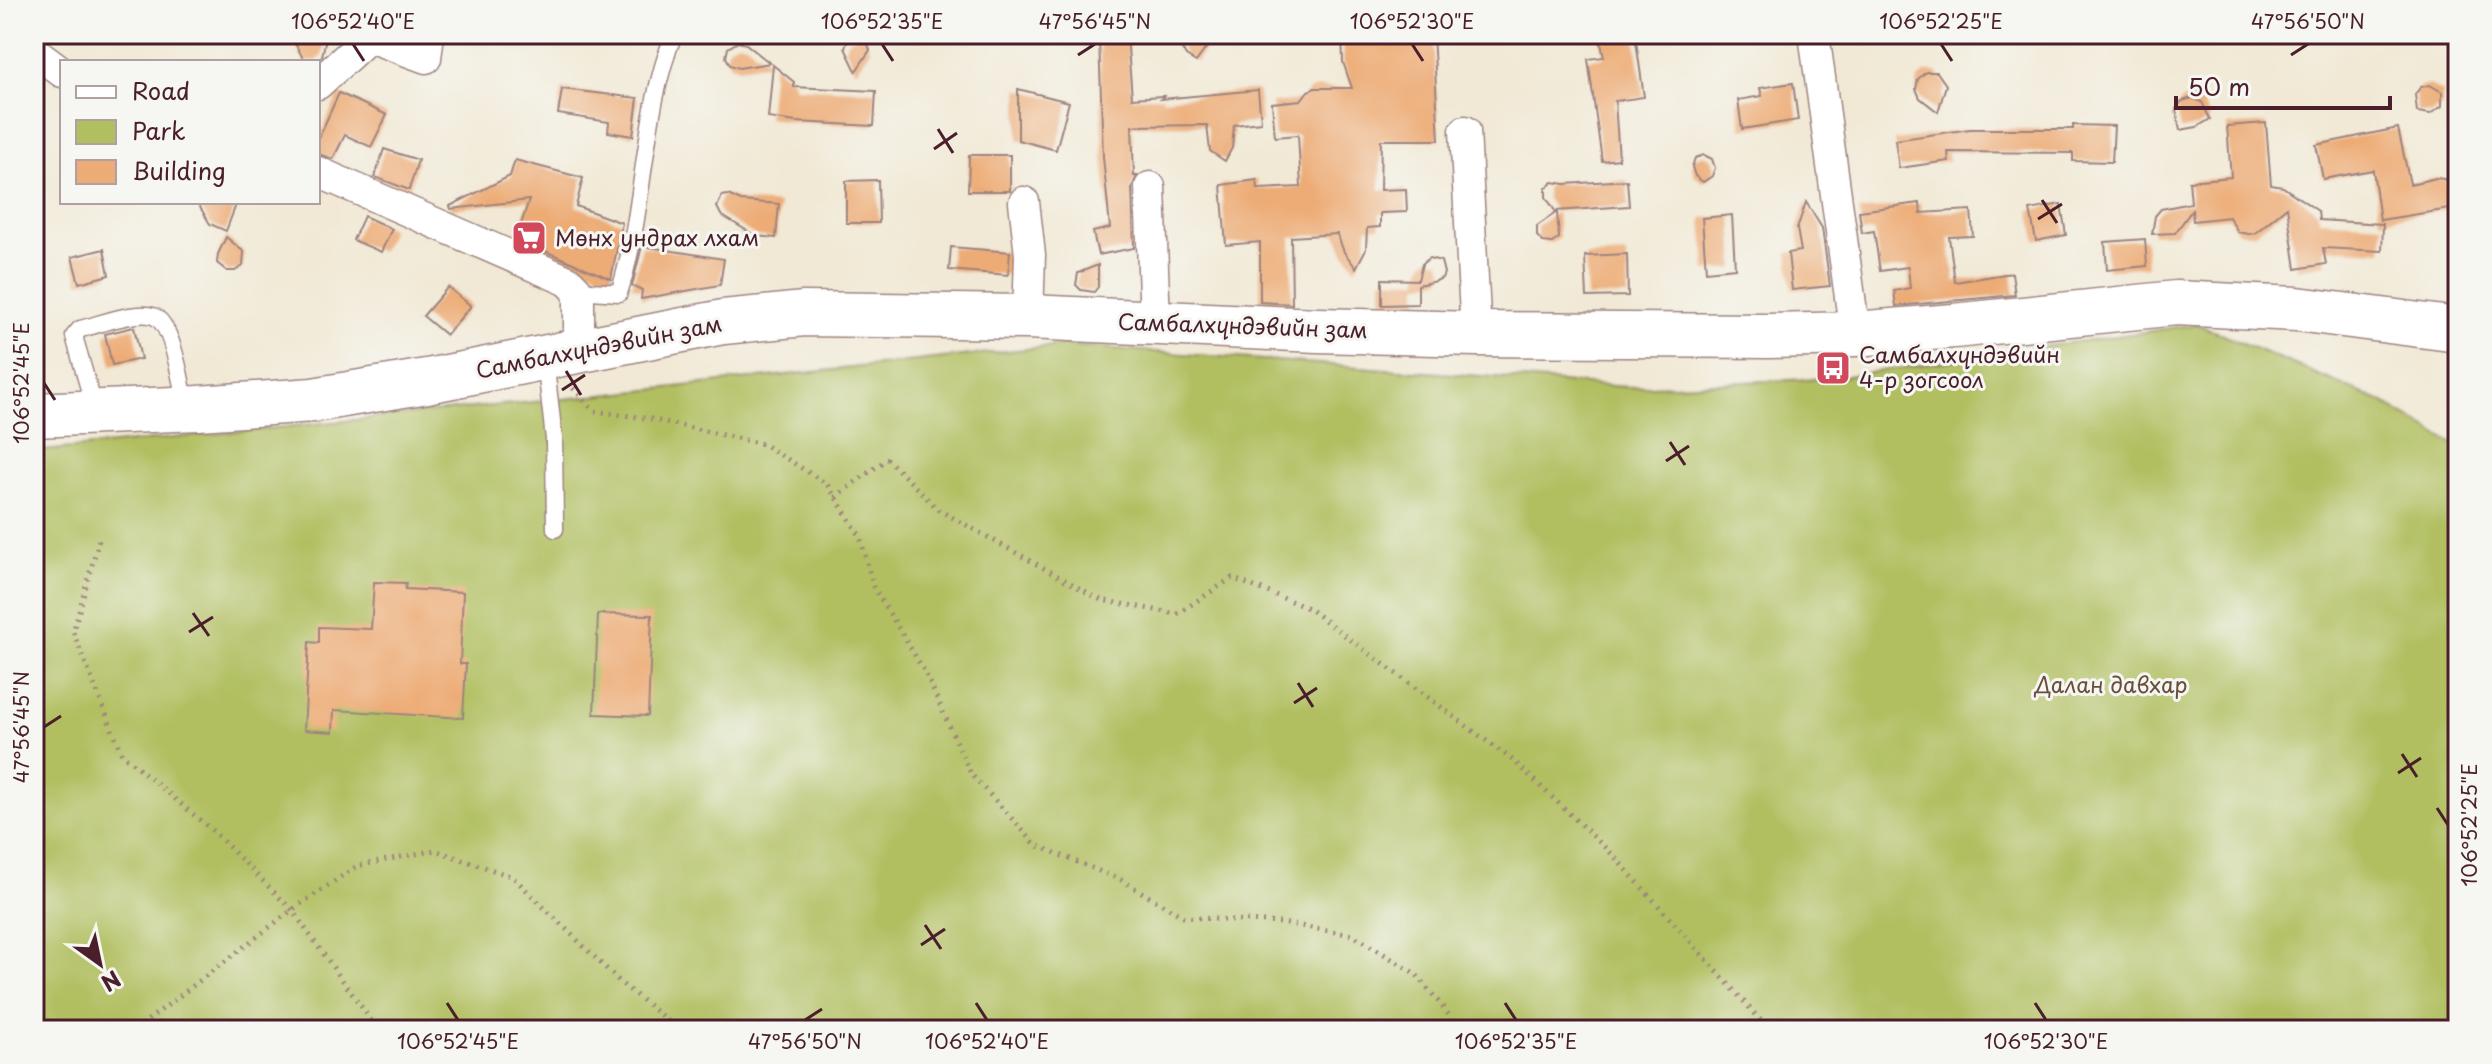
<svg xmlns="http://www.w3.org/2000/svg" width="2492" height="1064" font-family="'Playpen Sans',sans-serif">
  <rect width="100%" height="100%" fill="#f6f6f2"/>
  <filter id="ink" filterUnits="userSpaceOnUse"><feTurbulence type="fractalNoise" baseFrequency=".0125" numOctaves="2"/><feDisplacementMap in="SourceGraphic" scale="16" xChannelSelector="R" yChannelSelector="G"/><feConvolveMatrix kernelMatrix="1 2 1 2 8 2 1 2 1" color-interpolation-filters="sRGB"/></filter>
  <filter id="wash" filterUnits="userSpaceOnUse"><feTurbulence type="fractalNoise" baseFrequency=".006" numOctaves="4" result="noise"/><feDisplacementMap in="SourceGraphic" scale="32" xChannelSelector="R" yChannelSelector="G"/><feGaussianBlur stdDeviation="1.8" result="paint"/><feColorMatrix in="noise" values="0 0 0 0 0 0 0 0 0 0 0 0 0 0 0 0 0 1.4 0 .05"/><feComposite in="paint" operator="in"/></filter>
  <g filter="url(#wash)">
    <rect width="100%" height="100%" fill="#f1e9d5"/>
    <!-- green -->
    <polygon fill="#b1bf61" stroke="#7e6f46" stroke-width="2" points="2197,324 2380,401 2458,446 2458,1030 34,1030 34,452 593,396 1064,345 1627,387 1834,378"/>
    <g id="blocks">
      <!-- building -->
      <g fill="#edab75">
        <polygon points="290,34 327,34 322,56 316,61 305,62"/>
        <polygon points="1194,34 1203,39 1206,48 1196,62 1186,56 1181,47 1186,38"/>
        <polygon points="1342,34 1433,34 1439,140 1381,140 1380,190 1406,189 1407,212 1380,213 1380,227 1367,228 1366,249 1356,268 1344,252 1337,234 1291,237 1292,304 1260,302 1260,242 1226,245 1221,185 1257,180 1258,189 1301,187 1298,135 1275,137 1272,103 1301,100 1308,91 1315,88 1352,88 1343,62"/>
        <polygon points="1599,34 1635,34 1644,97 1615,101 1619,159 1602,161 1588,59 1604,57"/>
        <polygon points="859,35 866,39 870,50 856,71 845,48 848,40"/>
        <polygon points="1127,35 1132,98 1164,96 1161,99 1258,90 1261,122 1234,125 1232,148 1225,161 1210,151 1207,125 1132,126 1134,176 1137,176 1132,188 1134,248 1098,255 1093,232 1110,228 1103,157 1099,37"/>
        <polygon points="738,42 746,44 770,63 739,68 730,65 726,57 728,48"/>
        <polygon points="773,65 794,82 794,87 876,91 874,126 796,122 768,118"/>
        <polygon points="1926,72 1937,72 1946,85 1938,112 1920,98 1916,89 1918,79"/>
        <polygon points="1793,83 1798,120 1742,129 1738,100 1762,96 1760,88"/>
        <polygon points="2430,85 2442,92 2442,106 2430,114 2417,112 2415,94 2421,87"/>
        <polygon points="562,89 638,98 633,136 608,132 609,122 558,114"/>
        <polygon points="1018,89 1069,102 1056,150 1018,140"/>
        <polygon points="339,93 387,115 371,147 345,135 333,159 318,154 318,139"/>
        <polygon points="2192,98 2202,102 2210,119 2197,127 2180,130 2176,109 2182,101"/>
        <polygon points="2266,123 2271,185 2283,187 2318,211 2319,220 2383,224 2382,251 2323,248 2326,264 2296,269 2287,207 2255,233 2249,234 2238,232 2229,217 2193,221 2192,210 2175,233 2152,234 2155,216 2161,209 2191,203 2189,181 2231,177 2227,126"/>
        <polygon points="2073,125 2114,126 2112,162 2073,161 2073,153 1948,152 1949,161 1899,168 1895,140 1970,129 2073,129"/>
        <polygon points="2398,128 2410,184 2436,178 2444,179 2451,189 2450,209 2380,220 2373,170 2323,179 2316,145"/>
        <polygon points="384,149 418,160 409,190 375,177"/>
        <polygon points="969,155 1010,155 1010,191 968,191"/>
        <polygon points="1704,155 1712,159 1715,168 1712,176 1703,182 1695,176 1692,167 1695,158"/>
        <polygon points="515,160 583,178 576,206 622,223 611,279 540,249 541,244 517,236 529,200 451,209 450,206 510,176"/>
        <polygon points="878,180 879,223 846,223 846,181"/>
        <polygon points="1627,180 1629,206 1555,211 1546,197 1546,188 1553,182 1565,184"/>
        <polygon points="728,195 741,201 779,204 776,238 756,236 721,215 717,207 722,196"/>
        <polygon points="197,202 237,202 226,231 210,224"/>
        <polygon points="1806,202 1822,228 1830,286 1792,290 1788,253 1801,251 1797,229"/>
        <polygon points="1920,203 1921,213 1971,210 1973,236 1949,237 1955,282 2012,273 2015,295 1896,306 1894,291 1910,288 1908,267 1880,271 1874,231 1862,233 1859,211"/>
        <polygon points="2061,204 2066,235 2036,241 2030,210"/>
        <polygon points="1557,212 1559,238 1552,243 1543,242 1537,236 1537,226"/>
        <polygon points="1732,215 1735,268 1706,271 1702,218"/>
        <polygon points="364,216 392,229 381,252 353,240"/>
        <polygon points="226,237 244,252 243,266 235,271 227,271 217,263 218,254"/>
        <polygon points="2145,239 2147,266 2107,270 2105,242"/>
        <polygon points="642,246 724,259 720,285 641,299 642,290 632,286"/>
        <polygon points="951,247 1010,252 1008,275 949,270"/>
        <polygon points="104,249 109,275 79,283 72,257"/>
        <polygon points="1627,254 1628,296 1587,297 1585,256"/>
        <polygon points="1429,258 1441,261 1444,273 1442,278 1436,281 1418,285 1418,304 1382,305 1382,279 1418,280 1422,264"/>
        <polygon points="1098,265 1098,287 1094,292 1081,290 1076,285 1078,273"/>
        <polygon points="448,287 471,306 446,335 423,316"/>
        <polygon points="134,327 141,359 112,365 105,334"/>
        <polygon points="374,582 406,583 405,589 463,592 460,664 466,664 463,718 334,710 333,732 304,730 309,642 319,643 319,627 371,629"/>
        <polygon points="598,614 652,615 648,716 594,714"/>
      </g>
    </g>
  </g>
  <g filter="url(#ink)">
    <use href="#blocks" fill-opacity="0" stroke="#9e8480" stroke-width="2"/>
    <g fill="none" stroke-linecap="round" stroke-linejoin="round">
      <defs>
        <g id="lane">
          <path d="M 577,290 L 619,293 C 646,209 641,116 674,34"/>
          <polyline points="545,359 554,439 555,529"/>
          <path d="M 95,410 L 74,336 L 80,329 C 98,325 136,310 153,316 C 173,322 182,388 186,407"/>
        </g>
        <g id="street">
          <polyline points="1814,34 1855,334"/>
          <polyline points="369,37 426,58 429,34"/>
          <polyline points="34,51 62,72"/>
          <polyline points="318,84 369,37 369,34"/>
          <polyline points="1465,131 1476,334"/>
          <polyline points="318,172 568,281 577,290 579,298 579,351"/>
          <polyline points="1150,187 1155,323"/>
          <polyline points="1024,202 1030,255 1028,317"/>
        </g>
        <polyline id="secondary" points="34,415 198,408 313,400 427,381 723,322 804,314 1028,317 1317,330 1476,334 1769,336 1855,334 1954,326 2176,303 2297,309 2458,330"/>
      </defs>
      <!-- lane casing -->
      <use href="#lane" stroke="#9e8480" stroke-width="19"/>
      <!-- street casing -->
      <use href="#street" stroke="#9e8480" stroke-width="33"/>
      <!-- secondary casing -->
      <use href="#secondary" stroke="#9e8480" stroke-width="47"/>
      <!-- path -->
      <g stroke="#9e8480" stroke-width="5" stroke-dasharray="2 6" stroke-linecap="butt">
        <polyline points="573,388 594,411 651,419 763,444 827,484 860,536 873,586 925,672 971,774 1036,845 1121,880 1184,917 1282,923 1353,935 1416,974 1461,1030"/>
        <polyline points="835,497 887,459 939,510 1101,600 1177,614 1232,578 1308,608 1515,762 1614,856 1764,1024 1774,1030"/>
        <polyline points="99,540 73,632 122,754 214,832 292,910 378,1030"/>
        <polyline points="135,1030 292,910 357,866 435,850 513,877 622,984 679,1030"/>
      </g>
      <!-- lane -->
      <use href="#lane" stroke="#fff" stroke-width="16"/>
      <!-- street -->
      <use href="#street" stroke="#fff" stroke-width="30"/>
      <!-- secondary -->
      <use href="#secondary" stroke="#fff" stroke-width="44"/>
    </g>
  </g>
  <!-- ticks -->
  <path fill="none" stroke="#4a1f2b" stroke-width="3" d="M 353,44 L 364,61M 882,44 L 893,61M 1412,44 L 1423,61M 1941,44 L 1952,61M 1078,55 L 1095,44M 2291,55 L 2308,44M 938,129 L 953,153M 934,149 L 957,133M 2042,200 L 2057,223M 2038,219 L 2062,204M 566,371 L 581,395M 44,383 L 55,400M 562,390 L 585,375M 1670,442 L 1685,465M 1666,461 L 1689,446M 193,613 L 209,636M 189,632 L 213,617M 1298,683 L 1313,707M 1294,703 L 1317,688M 44,727 L 61,716M 2402,754 L 2417,777M 2398,773 L 2421,758M 2437,808 L 2448,825M 925,925 L 941,949M 921,945 L 945,929M 447,1003 L 458,1020M 976,1003 L 987,1020M 1505,1003 L 1516,1020M 2035,1003 L 2046,1020M 805,1020 L 822,1009"/>
  <!-- icons -->
  <defs>
    <symbol id="supermarket-square" viewBox="-11 -11 22 22"><rect x="-9" y="-9" width="18" height="18" rx="4" fill="#d1495b" stroke="#f6f6f2"/><path d="M-6-5.5h2.5l.6 2H6L4.5 2H-2.5L-4.4-4H-6ZM-1.5 3.2a1.3 1.3 0 1 0 .1 0ZM3 3.2a1.3 1.3 0 1 0 .1 0Z" fill="#fff"/></symbol>
    <symbol id="bus-square" viewBox="-11 -11 22 22"><rect x="-9" y="-9" width="18" height="18" rx="4" fill="#d1495b" stroke="#f6f6f2"/><path d="M-5-6H5V4H4V6H2V4H-2V6H-4V4H-5ZM-3.5-4V0h7V-4ZM-3.5 1.2v1.5H-2V1.2ZM2 1.2v1.5H3.5V1.2Z" fill="#fff"/></symbol>
  </defs>
  <g fill-rule="evenodd">
    <use href="#supermarket-square" x="509" y="218" width="40" height="40"/>
    <use href="#bus-square" x="1813" y="348" width="40" height="40"/>
  </g>
  <g text-anchor="middle" stroke-width="6" stroke-linejoin="round" paint-order="stroke">
    <!-- poi labels -->
    <g font-size="22" fill="#4a1f2b" stroke="#f6f6f2" text-anchor="start">
      <text x="555" y="246">Мөнх ундрах лхам</text>
      <text x="1859" y="363">Самбалхүндэвийн<tspan x="1859" dy="25">4-р зогсоол</tspan></text>
    </g>
    <!-- street labels -->
    <g font-size="22" fill="#4a1f2b" stroke="#f6f6f2">
      <text transform="translate(1243 326) rotate(2)" y="8">Самбалхүндэвийн зам</text>
      <text transform="translate(599 347) rotate(-11)" y="8">Самбалхүндэвийн зам</text>
    </g>
    <!-- park labels -->
    <g font-size="22" fill="#694f3b" stroke="#f6f6f2">
      <text x="2111" y="693">Далан давхар</text>
    </g>
  </g>
  <!-- margin -->
  <rect width="2492" height="1064" fill="none" stroke="#f6f6f2" stroke-width="88"/>
  <!-- legend -->
  <rect x="60" y="60" width="260" height="144" fill="#f6f6f2" stroke="#b1a0a2" stroke-width="2"/>
  <rect x="76" y="86" width="40" height="12" fill="#ffffff" stroke="#b1a0a2" stroke-width="2"/>
  <text x="132" y="100" font-size="24" fill="#4a1f2b">Road</text>
  <rect x="76" y="120" width="40" height="24" fill="#b1bf61" stroke="#b1a0a2" stroke-width="2"/>
  <text x="132" y="140" font-size="24" fill="#4a1f2b">Park</text>
  <rect x="76" y="160" width="40" height="24" fill="#edab75" stroke="#b1a0a2" stroke-width="2"/>
  <text x="132" y="180" font-size="24" fill="#4a1f2b">Building</text>
  <!-- north arrow -->
  <g transform="translate(100 964) rotate(147)" stroke="#f6f6f2" stroke-width="6" paint-order="stroke">
  <path d="M0-6L14 30L0 20L-14 30Z" fill="#4a1f2b"/>
  <text y="-12" font-size="22" font-weight="bold" text-anchor="middle" fill="#4a1f2b">N</text>
  </g>
  <!-- scale -->
  <path d="M2176 96v12h214v-12" fill="none" stroke="#4a1f2b" stroke-width="4"/>
  <text x="2188" y="96" font-size="24" fill="#4a1f2b" stroke="#f6f6f2" stroke-width="6" paint-order="stroke">50 m</text>
  <rect x="44" y="44" width="2404" height="976" fill="none" stroke="#4a1f2b" stroke-width="3"/>
  <g font-size="20" text-anchor="middle" fill="#4a1f2b">
    <text x="353" y="29">106°52'40"E</text>
    <text x="882" y="29">106°52'35"E</text>
    <text x="1095" y="29">47°56'45"N</text>
    <text x="1412" y="29">106°52'30"E</text>
    <text x="1941" y="29">106°52'25"E</text>
    <text x="2308" y="29">47°56'50"N</text>
    <text transform="translate(22 383) rotate(-90)" y="7">106°52'45"E</text>
    <text transform="translate(22 727) rotate(-90)" y="7">47°56'45"N</text>
    <text transform="translate(2470 825) rotate(-90)" y="7">106°52'25"E</text>
    <text x="458" y="1049">106°52'45"E</text>
    <text x="805" y="1049">47°56'50"N</text>
    <text x="987" y="1049">106°52'40"E</text>
    <text x="1516" y="1049">106°52'35"E</text>
    <text x="2046" y="1049">106°52'30"E</text>
  </g>
</svg>
